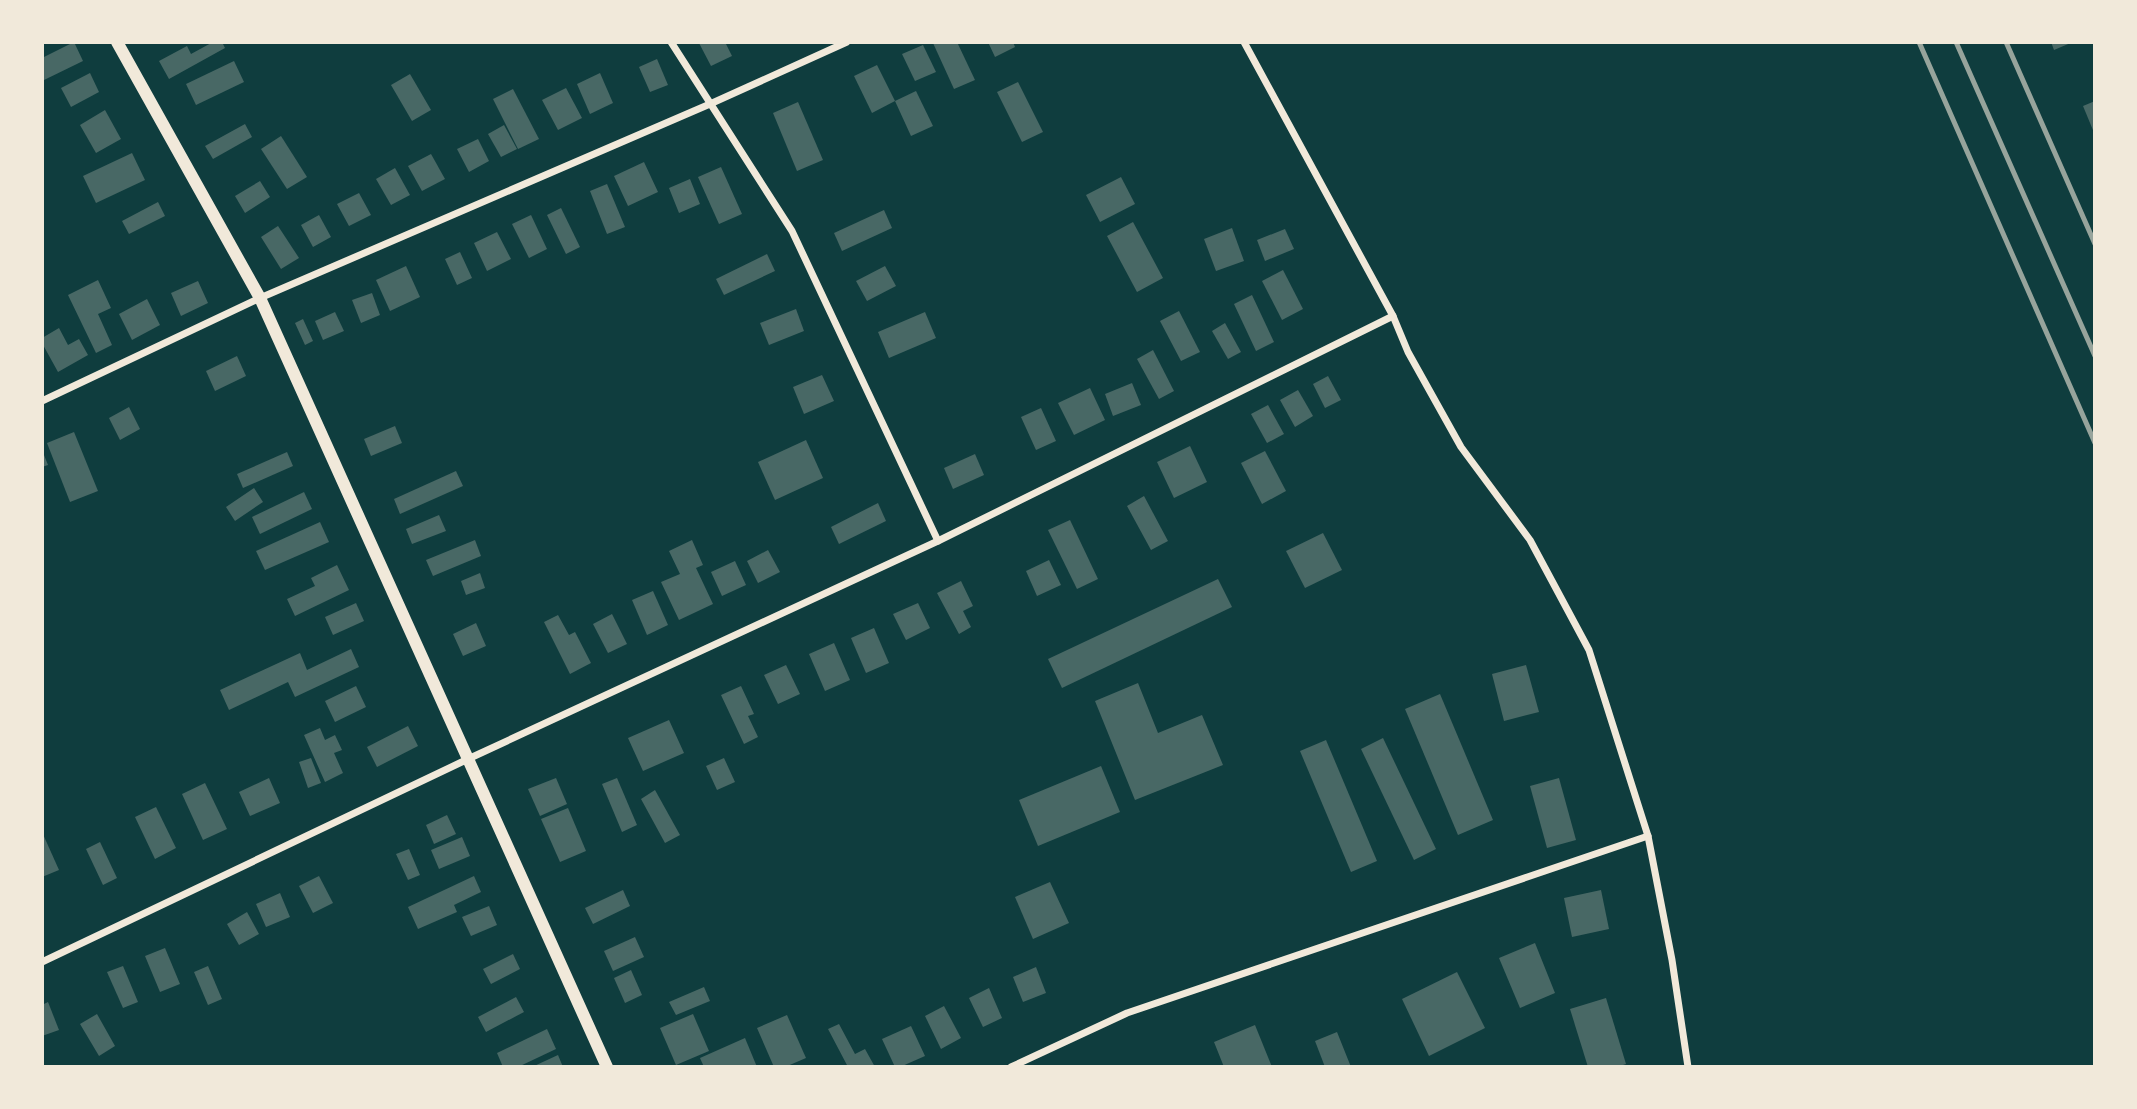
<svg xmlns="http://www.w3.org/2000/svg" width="2137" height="1109" font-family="'Golos Text',sans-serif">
  <rect width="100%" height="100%" fill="#0f3d3e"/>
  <!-- building -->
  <g fill="#486865">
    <polygon points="74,42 83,61 42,81 42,58"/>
    <polygon points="213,42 222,42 225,48 169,79 159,61 187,46 191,54"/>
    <polygon points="725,42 732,56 711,66 699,43"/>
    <polygon points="935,42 957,42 975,80 954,89 933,43"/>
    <polygon points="988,42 1013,42 1015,47 995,57"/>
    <polygon points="2051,42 2073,42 2054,50"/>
    <polygon points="923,45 936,72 915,81 902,54"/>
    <polygon points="657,59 668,85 650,92 639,67"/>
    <polygon points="234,61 244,82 196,105 186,84"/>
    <polygon points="877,65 895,101 872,113 854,76"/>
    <polygon points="90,73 99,92 71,107 61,88"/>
    <polygon points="600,73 613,103 590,114 577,84"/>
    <polygon points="410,74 431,110 412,121 391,85"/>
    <polygon points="1018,82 1043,132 1022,142 997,92"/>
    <polygon points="566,88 582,118 558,130 542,100"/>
    <polygon points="513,89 539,139 518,149 493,99"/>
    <polygon points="916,91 933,126 911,136 895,101"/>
    <polygon points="2095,101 2095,135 2083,106"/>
    <polygon points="798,102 823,160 797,171 773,113"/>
    <polygon points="105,110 121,139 96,153 80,125"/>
    <polygon points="245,124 252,137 213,159 205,146"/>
    <polygon points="504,125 517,149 501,157 488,134"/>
    <polygon points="281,136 307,177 287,189 261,149"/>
    <polygon points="478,139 489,161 469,172 457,149"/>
    <polygon points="132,153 145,180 96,203 83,176"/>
    <polygon points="431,154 445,179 422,191 408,166"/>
    <polygon points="644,162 658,192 628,206 614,176"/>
    <polygon points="721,167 742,214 719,224 698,177"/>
    <polygon points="395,168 410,195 391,205 376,179"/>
    <polygon points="1121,177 1135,204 1100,222 1086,195"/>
    <polygon points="690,179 700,204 679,213 669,188"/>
    <polygon points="260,181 270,197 245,213 235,196"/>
    <polygon points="607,184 625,227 607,234 590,191"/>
    <polygon points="359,193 371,215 349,226 337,204"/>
    <polygon points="158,202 165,216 129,234 122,221"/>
    <polygon points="561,208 580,247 566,254 547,215"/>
    <polygon points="884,210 892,228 842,251 834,233"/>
    <polygon points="319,215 331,237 313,247 301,225"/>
    <polygon points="531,215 547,249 529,258 512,224"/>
    <polygon points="1133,222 1163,278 1137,292 1107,236"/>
    <polygon points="278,226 299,258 281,269 261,237"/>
    <polygon points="1232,228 1244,261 1216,271 1204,239"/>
    <polygon points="1285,229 1294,249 1265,261 1257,240"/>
    <polygon points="497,232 511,259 487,271 474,243"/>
    <polygon points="460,252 472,278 457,285 445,259"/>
    <polygon points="767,254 775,271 724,295 716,279"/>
    <polygon points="406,266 420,297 390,311 376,280"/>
    <polygon points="885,266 896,286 867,301 856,281"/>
    <polygon points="1283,270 1303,309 1282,320 1262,281"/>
    <polygon points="98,280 111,308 98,314 112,345 96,353 68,295"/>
    <polygon points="198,281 208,303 181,316 171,293"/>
    <polygon points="372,293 380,315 361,323 352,300"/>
    <polygon points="1252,295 1274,342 1256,351 1234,304"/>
    <polygon points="147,299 160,325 132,340 119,314"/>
    <polygon points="796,309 804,331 769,345 760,323"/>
    <polygon points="1179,311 1200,352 1181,361 1160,321"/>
    <polygon points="335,312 344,331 323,340 315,321"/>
    <polygon points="925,312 936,338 889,358 878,332"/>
    <polygon points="303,319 313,341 305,345 295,323"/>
    <polygon points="1225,323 1241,352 1228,359 1212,331"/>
    <polygon points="59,328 68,345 79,339 88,355 58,372 42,343 42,338"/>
    <polygon points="1153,350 1174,391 1159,399 1137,359"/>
    <polygon points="237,356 246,376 215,391 206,371"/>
    <polygon points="822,375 834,401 804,414 793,387"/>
    <polygon points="1328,376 1341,400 1325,408 1313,384"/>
    <polygon points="1132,383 1141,405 1113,416 1105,394"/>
    <polygon points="1090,388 1105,420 1074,435 1058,403"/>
    <polygon points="1298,390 1313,416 1295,427 1280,400"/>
    <polygon points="1268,405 1284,434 1267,443 1251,414"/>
    <polygon points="129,407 140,429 120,440 109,418"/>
    <polygon points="1041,408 1056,441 1036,450 1021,417"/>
    <polygon points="395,426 402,443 371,456 364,439"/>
    <polygon points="74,432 98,491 70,502 47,443"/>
    <polygon points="806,440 823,478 775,500 758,462"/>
    <polygon points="1190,446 1207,482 1174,498 1157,462"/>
    <polygon points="42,450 48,465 42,467"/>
    <polygon points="1265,451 1286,491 1262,504 1241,463"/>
    <polygon points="287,452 293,466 243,488 237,474"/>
    <polygon points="975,454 984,475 953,489 944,468"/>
    <polygon points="456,471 463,486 400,514 394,499"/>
    <polygon points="254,488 263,502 235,521 226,507"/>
    <polygon points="304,492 312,509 260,534 252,517"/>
    <polygon points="1144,496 1168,541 1151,550 1127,506"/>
    <polygon points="878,503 886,521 839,544 831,527"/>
    <polygon points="439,515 446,531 412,544 406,529"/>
    <polygon points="1070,520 1098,579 1077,589 1048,530"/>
    <polygon points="320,522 329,542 265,570 256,551"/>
    <polygon points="1323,533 1342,570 1305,588 1286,551"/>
    <polygon points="475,540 481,556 433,576 426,560"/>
    <polygon points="692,540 703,565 696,568 713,604 679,620 661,582 680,574 669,551"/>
    <polygon points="768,550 780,572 758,583 747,561"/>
    <polygon points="1049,560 1061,585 1037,596 1026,571"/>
    <polygon points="735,561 746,585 722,596 711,572"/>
    <polygon points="337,565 349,590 295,616 287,599 315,586 311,578"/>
    <polygon points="480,573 485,588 466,595 461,581"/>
    <polygon points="1218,579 1232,607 1062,688 1048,659"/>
    <polygon points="961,581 973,606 963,611 971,627 959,634 937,593"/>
    <polygon points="653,591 668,625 647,635 632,600"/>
    <polygon points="356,603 364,621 333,635 325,617"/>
    <polygon points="918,603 930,628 906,640 893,614"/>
    <polygon points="612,614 627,644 608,653 593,624"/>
    <polygon points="558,615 569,635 575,632 591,663 570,674 544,622"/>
    <polygon points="476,623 486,646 463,656 453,634"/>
    <polygon points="874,628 889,663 866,673 851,638"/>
    <polygon points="834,643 850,680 825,691 809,654"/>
    <polygon points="351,649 359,667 295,697 288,682 229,710 220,690 300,653 307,670"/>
    <polygon points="786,665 800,694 778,704 764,675"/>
    <polygon points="1526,665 1539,712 1504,721 1492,674"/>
    <polygon points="1138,683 1158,733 1202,715 1223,765 1135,800 1095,701"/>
    <polygon points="356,686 366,707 335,722 325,701"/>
    <polygon points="741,686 754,714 748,716 758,737 744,744 721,695"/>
    <polygon points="1440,694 1493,820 1458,835 1405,709"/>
    <polygon points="669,720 684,753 643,771 628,738"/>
    <polygon points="408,726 418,746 377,767 367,747"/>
    <polygon points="320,728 325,740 335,735 342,750 334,753 343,773 325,782 304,735"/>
    <polygon points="1383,738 1436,849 1414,860 1361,749"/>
    <polygon points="1326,740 1377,861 1351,872 1300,751"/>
    <polygon points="311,758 321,783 308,788 299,762"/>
    <polygon points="724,758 735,782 717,790 706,766"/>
    <polygon points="1101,766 1120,812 1038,846 1019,800"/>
    <polygon points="269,778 280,803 250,816 239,792"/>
    <polygon points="556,778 567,804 540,816 528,789"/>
    <polygon points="617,778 637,825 622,832 602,784"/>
    <polygon points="1559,778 1576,840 1547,848 1530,786"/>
    <polygon points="205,783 227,829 203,840 182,794"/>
    <polygon points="655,790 680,835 665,843 641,799"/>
    <polygon points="156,807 176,848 155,859 135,817"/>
    <polygon points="568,808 586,851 560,862 541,819"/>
    <polygon points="447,815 456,834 434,844 426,825"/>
    <polygon points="42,832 59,870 42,877"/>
    <polygon points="462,837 470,856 439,869 431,850"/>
    <polygon points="100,842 117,878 103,885 86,849"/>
    <polygon points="409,849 420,875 408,880 396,854"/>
    <polygon points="319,876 333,903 313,913 299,886"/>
    <polygon points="474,876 481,892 454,905 457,912 418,929 408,907"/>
    <polygon points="1050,882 1069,923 1033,939 1015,897"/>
    <polygon points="623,890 630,906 593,924 585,908"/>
    <polygon points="1601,890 1609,929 1572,937 1564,898"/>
    <polygon points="280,893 290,917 266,927 256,904"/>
    <polygon points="489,906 497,925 471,936 462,917"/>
    <polygon points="247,912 259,934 239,945 227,924"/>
    <polygon points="635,937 644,957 613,971 604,951"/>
    <polygon points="1535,943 1555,993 1520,1008 1499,958"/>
    <polygon points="165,948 180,984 160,992 145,956"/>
    <polygon points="513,954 520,969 491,984 483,969"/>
    <polygon points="123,966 138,1002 123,1008 107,972"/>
    <polygon points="208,966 222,999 208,1005 194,972"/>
    <polygon points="1036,967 1046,993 1023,1002 1013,977"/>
    <polygon points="631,970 642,995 625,1003 614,978"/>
    <polygon points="1457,972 1485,1028 1429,1056 1402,999"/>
    <polygon points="704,987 710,1001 676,1015 669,1002"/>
    <polygon points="989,988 1002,1018 983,1027 969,998"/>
    <polygon points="516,997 524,1012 486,1032 478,1017"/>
    <polygon points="1606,998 1626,1064 1617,1067 1588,1067 1570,1009"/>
    <polygon points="48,1002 59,1030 42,1036 42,1005"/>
    <polygon points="944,1006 961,1038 941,1049 925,1016"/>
    <polygon points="97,1014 115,1046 99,1056 80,1024"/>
    <polygon points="693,1014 709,1051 676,1065 660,1028"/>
    <polygon points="787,1015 806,1058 785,1067 774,1067 757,1028"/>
    <polygon points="839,1024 855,1054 865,1049 875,1067 848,1067 828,1029"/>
    <polygon points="1255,1025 1272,1067 1224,1067 1214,1042"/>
    <polygon points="911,1026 925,1056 900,1067 895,1067 882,1039"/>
    <polygon points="547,1029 556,1049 518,1067 503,1067 497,1053"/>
    <polygon points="1337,1032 1351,1067 1325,1067 1315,1041"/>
    <polygon points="745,1038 757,1067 704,1067 700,1058"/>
    <polygon points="558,1055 563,1067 532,1067"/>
  </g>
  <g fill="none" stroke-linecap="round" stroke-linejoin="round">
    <!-- minor -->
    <g stroke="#f1e9da" stroke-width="7">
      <polyline points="671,42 792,231 938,541"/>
      <polyline points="1244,42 1393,316 1408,352 1461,447 1530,540 1589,650 1648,836 1672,960 1688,1067"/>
      <polyline points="42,401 260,298 710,104 847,42"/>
      <polyline points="42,962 468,759 938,541 1393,316"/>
      <polyline points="1011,1067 1127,1013 1648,836"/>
    </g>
    <!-- tertiary -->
    <polyline stroke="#f1e9da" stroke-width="12" points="117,42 260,298 607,1067"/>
    <!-- rail -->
    <g stroke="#97a49c" stroke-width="5">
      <polyline points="1919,42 2095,443"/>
      <polyline points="1956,42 2095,356"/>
      <polyline points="2006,42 2095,244"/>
    </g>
  </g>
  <!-- border -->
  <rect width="2137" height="1109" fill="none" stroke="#f1e9da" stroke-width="88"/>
</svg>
